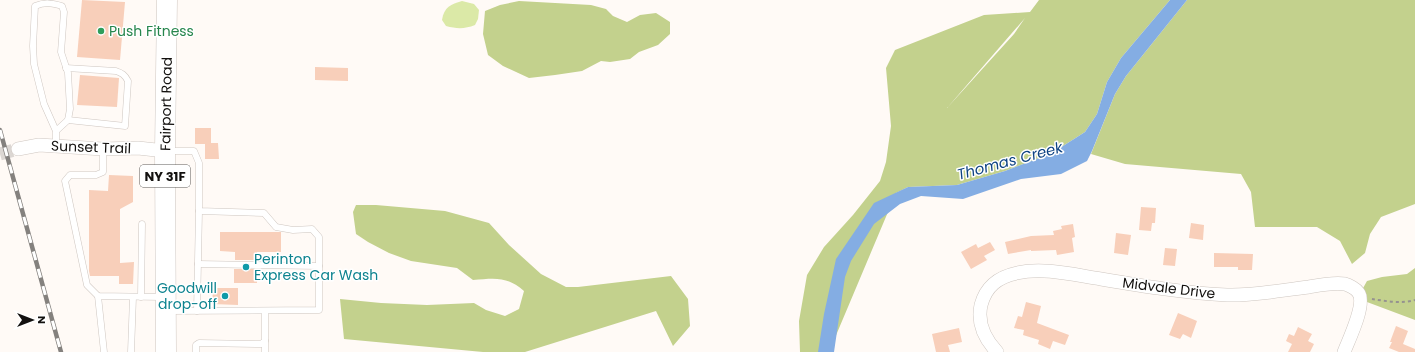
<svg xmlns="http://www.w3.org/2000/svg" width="1415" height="352" font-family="Poppins,sans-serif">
  <rect width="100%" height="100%" fill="#fffaf6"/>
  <!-- green -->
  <path fill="#dbe9a7" d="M 462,1 L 474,4 L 479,10 L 478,19 L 475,25 C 465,29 457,29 446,26 L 442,20 C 444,7 451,4 462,1 Z"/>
  <!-- forest -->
  <g fill="#c3d18d" fill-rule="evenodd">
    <path d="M 1039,0 L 1170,0 L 1121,58 L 1107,82 L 1097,114 L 1085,132 L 1052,153 L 1005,171 L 957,185 L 908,187 L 896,193 L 829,352 L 800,352 L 799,321 L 807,275 L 824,247 L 853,215 L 880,181 L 886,162 L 891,126 L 886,68 L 895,50 L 984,15 L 1030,12 ZM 1025,18 L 1014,34 L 947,108 Z"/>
    <polygon points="1187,0 1415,0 1415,204 1381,217 1370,234 1365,253 1352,264 1340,241 1317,227 1255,227 1251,192 1241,174 1125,164 1091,154 1115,94 1126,76"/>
    <polygon points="519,1 591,5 606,9 613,16 627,22 640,15 656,13 670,22 670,34 658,45 639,52 630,59 610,62 601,61 582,71 555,75 529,78 503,66 488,55 483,34 485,11 500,5"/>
    <path d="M 356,205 L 376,205 L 445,211 L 489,223 L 509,245 L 541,274 L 566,287 L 578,287 L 671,276 L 688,299 L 690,326 L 673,346 L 656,311 L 525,352 L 483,352 L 344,339 L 340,299 L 381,303 L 427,305 L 474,303 L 486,310 L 505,316 L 519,309 L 524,291 C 507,276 495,278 473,280 L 457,268 L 411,261 L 389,253 L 368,242 L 356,234 L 353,212 Z"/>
    <polygon points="1415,268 1415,320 1367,302 1367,295 1362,290 1367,281 1382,277 1407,274"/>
  </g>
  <!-- water -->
  <polygon fill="#84ade3" points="1170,0 1187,0 1126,76 1115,94 1092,151 1087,161 1061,174 1021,179 963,199 921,196 900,204 874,224 851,261 845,277 834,352 818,352 824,314 836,259 874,203 908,187 957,185 1005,171 1052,153 1085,132 1097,114 1107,82 1121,58"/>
  <!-- building -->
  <g fill="#f8cfba">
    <polygon points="82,0 125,2 120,60 77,57"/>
    <polygon points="315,67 348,68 348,81 315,80"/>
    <polygon points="80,75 119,78 117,107 77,105"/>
    <polygon points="195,128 211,128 211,143 218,143 219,159 205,159 205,144 195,144"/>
    <polygon points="109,175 133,176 133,202 120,209 120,263 134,262 133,284 119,284 119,276 90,276 89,271 89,190 108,191"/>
    <polygon points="1141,207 1156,208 1155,223 1152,223 1151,231 1139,230"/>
    <polygon points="1191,223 1204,225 1203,240 1189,238"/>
    <polygon points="1073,224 1075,237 1072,238 1074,252 1057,255 1056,250 1031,251 1031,250 1008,254 1005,242 1031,236 1054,235 1053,231 1062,229 1061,226"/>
    <polygon points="220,232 281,232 281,252 257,252 257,260 235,260 235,252 220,251"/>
    <polygon points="1116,233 1131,235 1128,255 1114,253"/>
    <polygon points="990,242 995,250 984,256 987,260 971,269 961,252 976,244 978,248"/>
    <polygon points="1165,248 1177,249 1175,266 1163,265"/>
    <polygon points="1214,253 1253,254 1252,270 1238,270 1238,267 1214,267"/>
    <rect x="234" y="269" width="23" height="14"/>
    <polygon points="213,288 238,288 238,305 212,304"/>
    <polygon points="1026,302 1041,306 1037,323 1069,335 1065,345 1053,341 1050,349 1038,344 1039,340 1023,335 1024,330 1014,328 1018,316 1022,317"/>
    <polygon points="1178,313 1197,321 1191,338 1183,334 1180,339 1169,335"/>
    <polygon points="1396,326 1408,331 1403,344 1415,349 1415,352 1399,352 1389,348 1392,342 1390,342"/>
    <polygon points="1298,327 1312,334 1308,341 1314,344 1310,352 1288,352 1292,344 1286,341 1289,334 1294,336"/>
    <polygon points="959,328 962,342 948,345 950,352 936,352 932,334"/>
  </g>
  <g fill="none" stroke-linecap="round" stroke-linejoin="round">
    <!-- street-tunnel -->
    <polyline stroke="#dcd7d3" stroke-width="13" stroke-dasharray="13 6" stroke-linecap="butt" points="0,154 18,149"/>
    <defs>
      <g id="lane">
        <path d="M 66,68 L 116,71 C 122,73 125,75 128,81 L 125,126 L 68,120"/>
        <path d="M 56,131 L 68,120 L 70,109 L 68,73 L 61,52 L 64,12 L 62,6 C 52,3 45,2 35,6 L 33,46 L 34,64 L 44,104 L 56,131 L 56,146"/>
        <polyline points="103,149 103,172 96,175 70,175 65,181 87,285 98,296 162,297"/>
        <polyline points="167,151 194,151 199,163 199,211 264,213 276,227 293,230 312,229 319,237 319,310 169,311"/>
        <polyline points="198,264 319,266"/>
        <polyline points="98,296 104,352"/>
        <polyline points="141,297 142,224"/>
        <polyline points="197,311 199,211"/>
        <polyline points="265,341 265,352"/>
        <polyline points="131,352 133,297"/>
        <polyline points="196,352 196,345 199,343 261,344 265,341 265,311"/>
      </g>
      <g id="street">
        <polyline points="18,149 39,145 103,149 138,148 165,151"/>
        <path d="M 997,352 C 985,339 977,323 981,305 C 986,286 998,277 1017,273 C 1044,267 1074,275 1101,279 C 1143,286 1185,293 1227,295 C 1254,296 1282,290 1309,287 C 1320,285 1334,282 1345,284 C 1349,285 1356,289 1358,292 C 1367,303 1349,339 1344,352"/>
      </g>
      <polyline id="primary" points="166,352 165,151 167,0"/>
    </defs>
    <!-- lane casing -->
    <use href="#lane" stroke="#cec6c0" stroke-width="7"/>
    <!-- street casing -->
    <use href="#street" stroke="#cec6c0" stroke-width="14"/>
    <!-- primary casing -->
    <use href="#primary" stroke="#cec6c0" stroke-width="21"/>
    <!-- path -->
    <path stroke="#95928f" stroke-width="2" stroke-dasharray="3 3" stroke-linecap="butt" d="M 1372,299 C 1385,301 1402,304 1415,300"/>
    <!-- lane -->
    <use href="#lane" stroke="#fff" stroke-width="6"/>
    <!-- street -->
    <use href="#street" stroke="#fff" stroke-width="13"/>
    <!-- primary -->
    <use href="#primary" stroke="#fff" stroke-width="20"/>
    <defs>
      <polyline id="rail" points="0,130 61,352"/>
    </defs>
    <!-- rail casing -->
    <use href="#rail" stroke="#84817e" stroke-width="4.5"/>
    <!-- rail -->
    <use href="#rail" stroke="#fff" stroke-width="3" stroke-dasharray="9" stroke-linecap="butt"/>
  </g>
  <!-- markers -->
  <circle fill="#2e9e5b" stroke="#fff" stroke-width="1.5" cx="101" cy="31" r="4"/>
  <g fill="#0f9aa8" stroke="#fff" stroke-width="1.5">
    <circle cx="246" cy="267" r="4"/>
    <circle cx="225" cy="296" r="4"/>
  </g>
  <g text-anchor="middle" stroke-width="3" stroke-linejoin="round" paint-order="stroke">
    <!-- shield labels -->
    <rect fill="#fff" stroke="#5a5857" stroke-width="1" x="140" y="165" width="50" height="22" rx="3"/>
    <g font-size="13" font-weight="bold" fill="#13110f">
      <text x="165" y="181">NY 31F</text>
    </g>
    <!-- leisure labels -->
    <g font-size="14" fill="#27864d" stroke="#fff" text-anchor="start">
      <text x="109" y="36">Push Fitness</text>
    </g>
    <!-- street labels -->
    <g font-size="14" fill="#13110f" stroke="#fff">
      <text transform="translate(166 104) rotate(-89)" y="5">Fairport Road</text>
      <text transform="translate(91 147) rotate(2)" y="5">Sunset Trail</text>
      <text transform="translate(1169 288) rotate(7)" y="5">Midvale Drive</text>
    </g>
    <!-- culture labels -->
    <g font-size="14" fill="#0d838f" stroke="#fff" text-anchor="start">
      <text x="254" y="264">Perinton<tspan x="254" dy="16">Express Car Wash</tspan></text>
      <text x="217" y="293" text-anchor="end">Goodwill<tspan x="217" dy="16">drop-off</tspan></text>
    </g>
    <!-- water labels -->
    <g font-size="15" font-style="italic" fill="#0e4383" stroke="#fff">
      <text transform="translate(1010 161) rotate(-15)" y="5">Thomas Creek</text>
    </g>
  </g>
  <!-- north arrow -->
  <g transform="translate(32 320) rotate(90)" stroke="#ffffff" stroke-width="3" paint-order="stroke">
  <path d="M0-3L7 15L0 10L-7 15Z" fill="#13110f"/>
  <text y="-6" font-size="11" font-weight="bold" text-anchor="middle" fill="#13110f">N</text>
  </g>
</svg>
